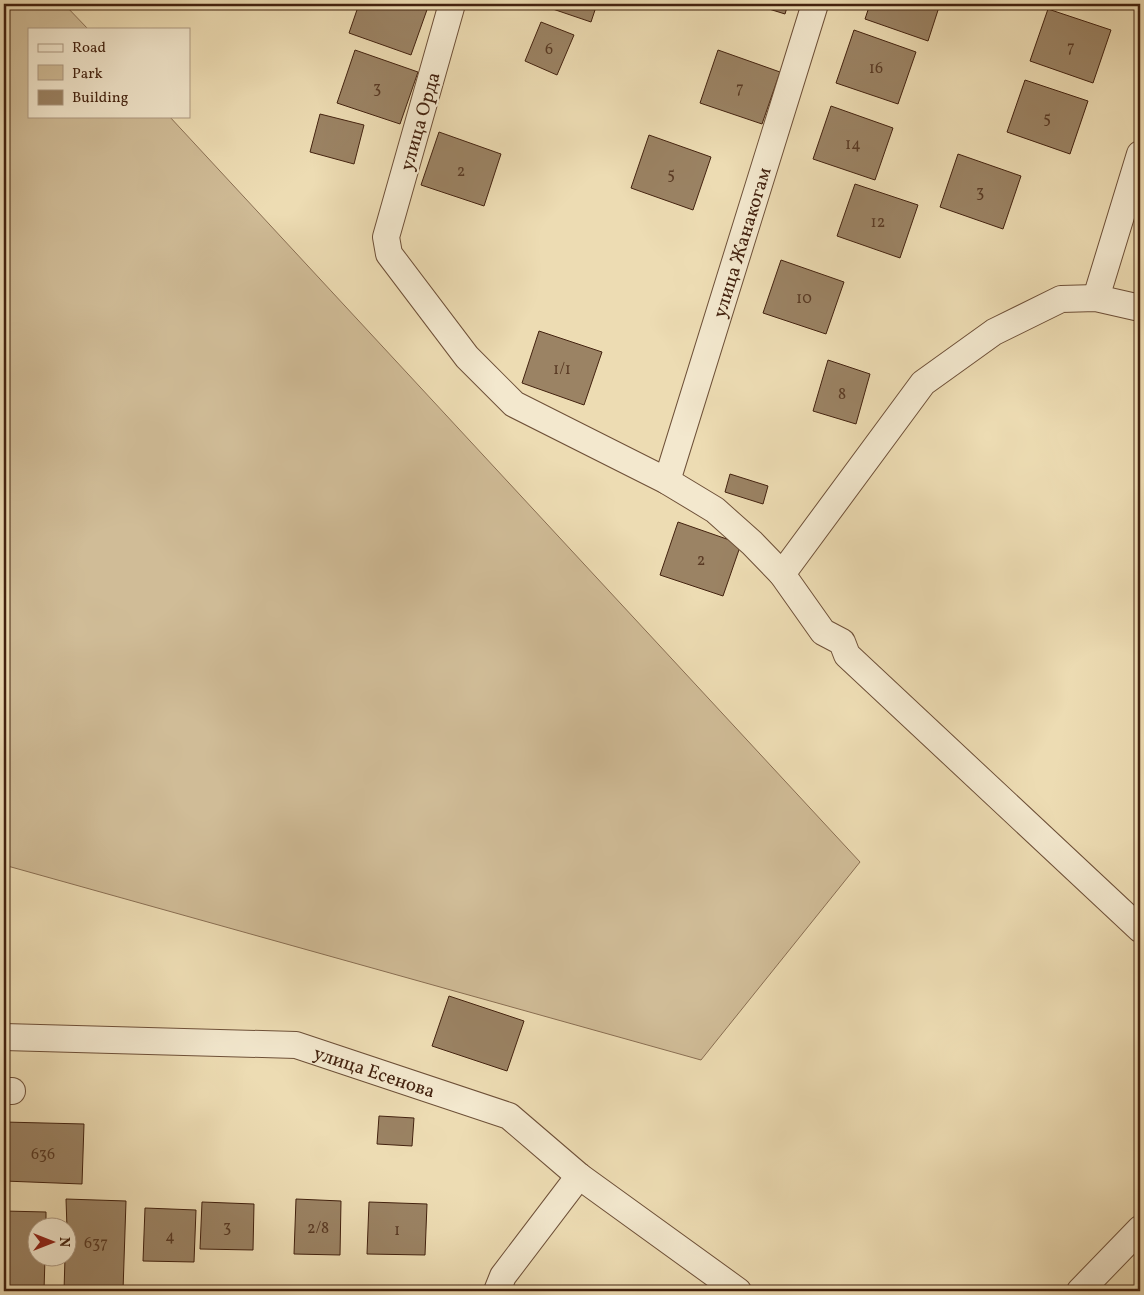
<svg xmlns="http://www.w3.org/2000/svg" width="1144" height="1295" font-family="Vollkorn,serif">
  <rect width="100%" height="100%" fill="#eddcb3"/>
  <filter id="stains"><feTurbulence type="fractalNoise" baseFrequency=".004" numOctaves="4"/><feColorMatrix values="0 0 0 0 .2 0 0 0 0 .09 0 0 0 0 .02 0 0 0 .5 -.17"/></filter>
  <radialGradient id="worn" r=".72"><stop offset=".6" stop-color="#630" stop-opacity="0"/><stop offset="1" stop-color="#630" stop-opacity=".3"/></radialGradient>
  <!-- green -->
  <polygon fill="#d0bc97" stroke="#8a6f53" points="4,4 64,4 88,29 29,29 29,116 169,116 860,862 701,1060 4,865"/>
  <!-- building -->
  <g fill="#9b8364" stroke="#43220f">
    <polygon points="359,4 429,4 411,55 349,33"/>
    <polygon points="538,4 597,4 591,22"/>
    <polygon points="753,4 788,4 785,14"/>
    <polygon points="870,4 940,4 928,41 865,19"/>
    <polygon points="1048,9 1111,30 1093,83 1030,61"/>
    <polygon points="541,22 574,35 557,75 525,61"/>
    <polygon points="854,30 916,52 898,104 836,83"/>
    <polygon points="355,50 418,72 400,124 337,103"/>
    <polygon points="718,50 780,72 762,124 700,103"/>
    <polygon points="1025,80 1088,101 1070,154 1007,132"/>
    <polygon points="831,106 893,128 875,180 813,159"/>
    <polygon points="320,114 364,125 354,164 310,152"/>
    <polygon points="439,132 501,154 484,206 421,185"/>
    <polygon points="649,135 711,157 693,210 631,188"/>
    <polygon points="958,154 1021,176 1003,229 940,207"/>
    <polygon points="855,184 918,205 900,258 837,236"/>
    <polygon points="1140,244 1140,259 1136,257"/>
    <polygon points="781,260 844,282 826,334 763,313"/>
    <polygon points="539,331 602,352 584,405 522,383"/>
    <polygon points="828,360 870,374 856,424 813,411"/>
    <polygon points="730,474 768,486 763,504 725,492"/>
    <polygon points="678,522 741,544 723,596 660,575"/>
    <polygon points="449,996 524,1021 507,1071 432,1046"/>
    <polygon points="379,1116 414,1118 412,1146 377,1144"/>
    <polygon points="4,1122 84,1124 82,1184 4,1181"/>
    <polygon points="66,1199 126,1201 123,1291 64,1291 65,1258 68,1258"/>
    <polygon points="296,1199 341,1201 340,1255 294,1254"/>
    <polygon points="202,1202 254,1204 253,1250 200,1249"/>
    <polygon points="369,1202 427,1204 425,1255 367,1254"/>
    <polygon points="145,1208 196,1210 194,1262 143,1261"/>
    <polygon points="4,1211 46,1212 46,1228 38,1228 38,1258 45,1258 44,1291 4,1291"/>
  </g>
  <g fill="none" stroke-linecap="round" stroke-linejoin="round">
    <defs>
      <g id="minor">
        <polyline points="452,4 386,237 389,254 467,357 514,404 667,481 715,510 752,543 782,574 823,632 842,642 847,655 1140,929"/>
        <polyline points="1096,298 1140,154"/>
        <path id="s1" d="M 667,481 L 815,4"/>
        <polyline points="782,574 923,383 994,332 1061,299 1096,298 1140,308"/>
        <path id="s2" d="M 4,1037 L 296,1045 L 509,1116 L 579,1176 L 738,1291"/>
        <polyline points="4,1091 12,1091"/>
        <polyline points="497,1291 503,1276 579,1176"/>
        <polyline points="1080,1291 1140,1229"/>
      </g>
    </defs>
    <!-- minor casing -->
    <use href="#minor" stroke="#6e5038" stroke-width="28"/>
    <!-- minor -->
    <use href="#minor" stroke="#f3e8ce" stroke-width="26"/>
  </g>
  <g text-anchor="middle" stroke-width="4.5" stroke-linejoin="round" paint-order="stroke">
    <!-- number labels -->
    <g font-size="16" fill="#593a24">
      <text x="1071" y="52">7</text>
      <text x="549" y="54">6</text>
      <text x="876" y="73">16</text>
      <text x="377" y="93">3</text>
      <text x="740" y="93">7</text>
      <text x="1047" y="123">5</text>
      <text x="853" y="149">14</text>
      <text x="461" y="176">2</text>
      <text x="671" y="179">5</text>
      <text x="980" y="197">3</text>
      <text x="878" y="227">12</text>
      <text x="804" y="303">10</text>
      <text x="562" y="374">1/1</text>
      <text x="842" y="399">8</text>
      <text x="701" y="565">2</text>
      <text x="43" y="1159">636</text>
      <text x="227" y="1232">3</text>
      <text x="318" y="1233">2/8</text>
      <text x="397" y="1235">1</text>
      <text x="170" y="1241">4</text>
      <text x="96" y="1248">637</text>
    </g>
    <!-- street labels -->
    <g font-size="19" fill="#43220f" stroke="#f3e8ce">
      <text transform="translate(419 121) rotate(-74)" y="7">улица Орда</text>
      <text dy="7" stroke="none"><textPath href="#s1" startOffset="250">улица Жанакогам</textPath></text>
      <text dy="7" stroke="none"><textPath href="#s2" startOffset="375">улица Есенова</textPath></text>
    </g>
  </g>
  <!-- margin -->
  <rect width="1144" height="1295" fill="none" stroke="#eddcb3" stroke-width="20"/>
  <rect x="5" y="5" width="1134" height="1285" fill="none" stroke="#43220f" stroke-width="2.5"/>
  <rect x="10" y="10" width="1124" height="1275" fill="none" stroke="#43220f"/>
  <!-- legend -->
  <rect x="28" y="28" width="162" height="90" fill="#f3e8ce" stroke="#ad9982"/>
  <rect x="38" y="44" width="25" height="8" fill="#f3e8ce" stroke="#ad9982"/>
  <text x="72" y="52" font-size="15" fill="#43220f">Road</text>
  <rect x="38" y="65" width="25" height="15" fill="#d0bc97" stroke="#ad9982"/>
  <text x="72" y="78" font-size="15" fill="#43220f">Park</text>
  <rect x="38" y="90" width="25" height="15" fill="#9b8364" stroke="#ad9982"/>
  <text x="72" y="102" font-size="15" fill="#43220f">Building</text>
  <!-- north arrow -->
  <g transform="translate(52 1242) rotate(90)"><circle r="24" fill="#f3e8ce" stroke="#ad9982"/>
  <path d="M0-4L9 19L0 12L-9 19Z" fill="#8f2418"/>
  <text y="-8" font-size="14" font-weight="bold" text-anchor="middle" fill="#43220f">N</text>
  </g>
  <rect width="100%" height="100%" filter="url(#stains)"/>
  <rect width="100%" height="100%" fill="url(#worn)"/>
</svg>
